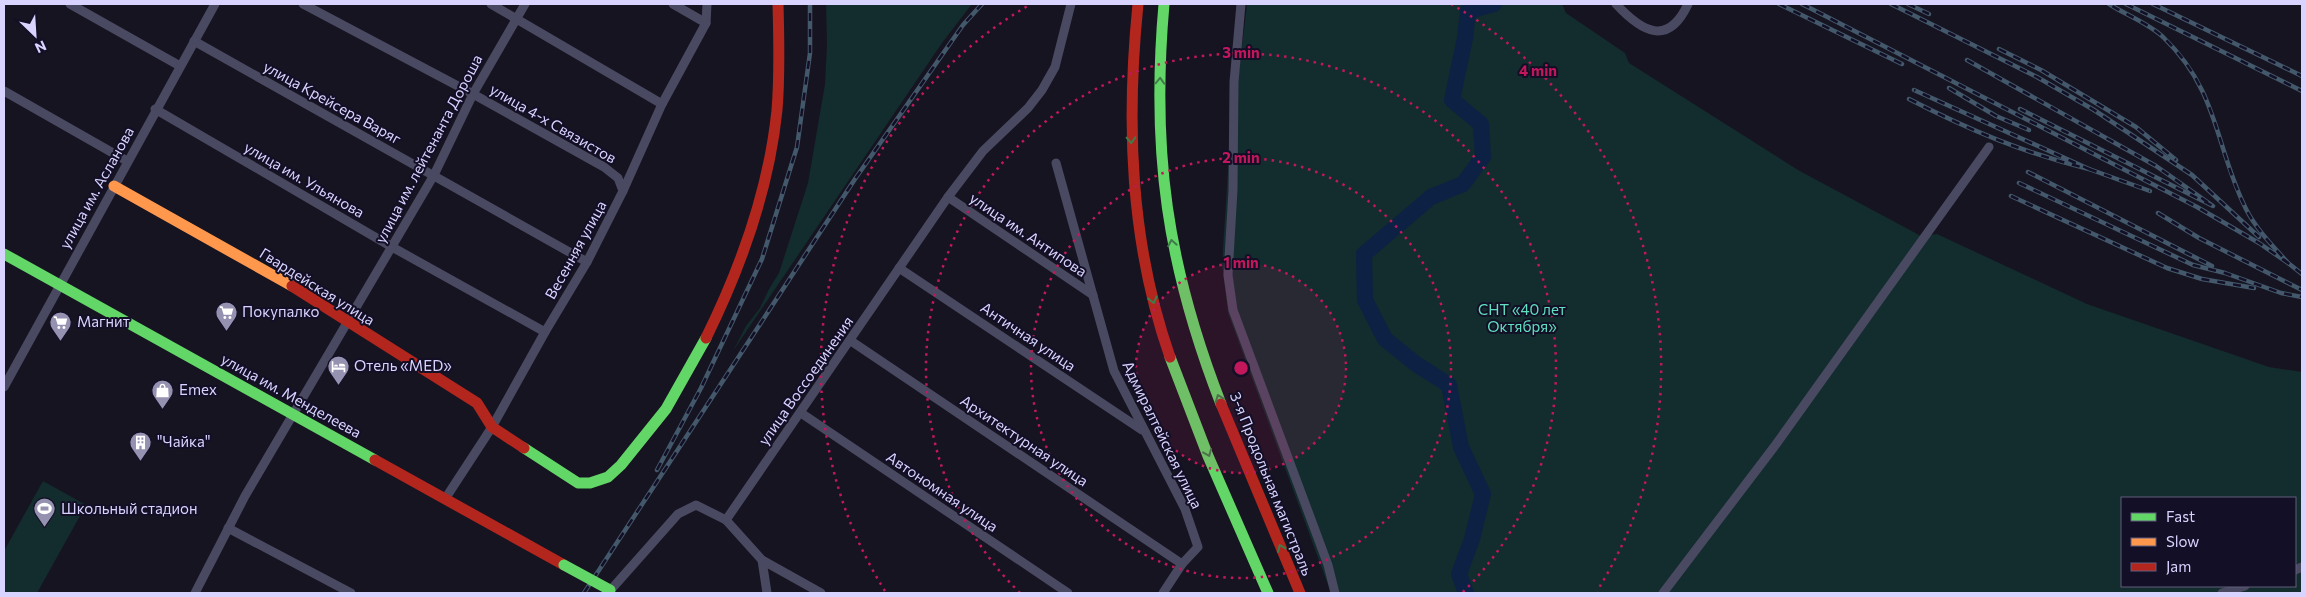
<svg xmlns="http://www.w3.org/2000/svg" width="2306" height="597" font-family="Commissioner,sans-serif">
  <rect width="100%" height="100%" fill="#161421"/>
  <!-- green -->
  <g fill="#132c2d" fill-rule="evenodd">
    <polygon points="826,4 972,4 942,43 733,351 746,326 760,308 769,289 779,273 808,183 825,84 827,44"/>
    <path d="M 1247,4 L 1562,4 L 1566,13 L 1625,53 L 1629,63 L 1798,170 L 1921,236 L 1937,234 L 2087,304 L 2269,367 L 2302,372 L 2302,593 L 1331,593 L 1228,313 L 1222,264 L 1229,155 ZM 2122,498 L 2295,498 L 2295,586 L 2122,586 Z"/>
    <polygon points="43,481 86,505 37,593 4,593 4,551"/>
  </g>
  <g fill="none" stroke-linecap="round" stroke-linejoin="round">
    <!-- river -->
    <polyline stroke="#0d2144" stroke-width="16" points="1466,593 1459,574 1472,539 1483,494 1461,447 1449,385 1416,364 1385,339 1365,300 1364,254 1431,197 1463,184 1483,157 1481,124 1452,100 1465,38 1468,11 1494,4"/>
    <!-- street -->
    <g stroke="#4a4962" stroke-width="9">
      <polyline points="70,4 180,66"/>
      <polyline points="303,4 473,94 604,167 618,178 623,191"/>
      <polyline points="491,4 662,104"/>
      <polyline points="673,4 706,23"/>
      <polyline points="1241,4 1234,82 1233,190 1228,275 1233,310 1328,565 1335,593"/>
      <path d="M 1616,4 C 1642,32 1668,47 1688,4"/>
      <polyline points="194,41 587,262"/>
      <polyline points="4,91 127,161"/>
      <polyline points="155,109 392,247 545,332"/>
      <polyline points="1056,163 1114,371 1185,509 1198,547 1182,564 1163,593"/>
      <polyline points="948,197 1093,295"/>
      <polyline points="899,268 1142,430"/>
      <polyline points="851,341 1182,564"/>
      <polyline points="4,387 215,4"/>
      <polyline points="801,413 1068,593"/>
      <polyline points="445,499 492,427 545,332 587,262 623,191 662,104 706,23 707,4"/>
      <polyline points="726,520 948,197 983,151 1028,108 1042,90 1055,67 1071,4"/>
      <polyline points="228,528 351,593"/>
      <polyline points="762,560 767,593"/>
      <polyline points="2295,570 2302,567"/>
      <polyline points="195,593 245,496 434,175 473,94 525,4"/>
      <polyline points="608,593 678,514 696,505 726,520 762,560 821,593"/>
      <polyline points="1663,593 1774,447 1989,147"/>
      <polyline points="2222,593 2245,586"/>
    </g>
    <!-- fast -->
    <g stroke="#63d668" stroke-width="11">
      <path d="M 1164,4 C 1151,152 1167,265 1221,404"/>
      <polyline points="4,254 375,460"/>
      <polyline points="1170,357 1208,456 1268,593"/>
      <polyline points="524,448 578,483 590,483 608,477 621,465 666,409 706,338"/>
    </g>
    <!-- slow -->
    <polyline stroke="#ff974d" stroke-width="11" points="114,186 292,286"/>
    <!-- jam -->
    <g stroke="#b3261e" stroke-width="11">
      <path d="M 1138,4 C 1126,123 1130,243 1170,357"/>
      <polyline points="292,286 477,403 492,427 524,448"/>
      <path d="M 706,338 C 741,267 769,189 777,110 C 780,75 779,39 778,4"/>
      <polyline points="1221,404 1300,593"/>
      <polyline points="375,460 564,565"/>
    </g>
    <defs>
      <g id="rail">
        <polyline points="1779,4 1902,64"/>
        <path d="M 1802,4 L 2197,207 L 2259,243 L 2288,263 C 2273,246 2256,229 2246,209 C 2215,147 2219,91 2164,38 C 2150,24 2126,15 2109,4"/>
        <polyline points="1891,4 2037,77 2094,110 2192,175 2259,237"/>
        <polyline points="1908,4 1929,14"/>
        <polyline points="2126,4 2302,91"/>
        <polyline points="2153,4 2302,76"/>
        <polyline points="1999,49 2041,70 2136,127 2176,160"/>
        <polyline points="1967,60 2156,166 2213,206 2020,109"/>
        <polyline points="1949,88 1996,116 2029,130"/>
        <path d="M 1909,99 C 1969,130 2024,153 2089,169 L 1914,90"/>
        <polyline points="2089,169 2150,191"/>
        <polyline points="2028,172 2212,266"/>
        <polyline points="2019,183 2193,265 2225,273 2281,293 2302,297"/>
        <polyline points="2011,196 2167,268 2202,279 2254,288"/>
        <polyline points="2158,213 2199,238 2302,290"/>
        <polyline points="2283,259 2302,274"/>
        <polyline points="657,470 701,388 762,259 797,147 810,53 810,4"/>
        <polyline points="584,593 855,179 963,25 982,4"/>
      </g>
    </defs>
    <!-- rail casing -->
    <use href="#rail" stroke="#43596b" stroke-width="4.5"/>
    <!-- rail -->
    <use href="#rail" stroke="#130f26" stroke-width="2.5" stroke-dasharray="8" stroke-linecap="butt"/>
    <!-- fast-bridge -->
    <polyline stroke="#63d668" stroke-width="11" points="564,565 610,590"/>
  </g>
  <!-- one-way arrows -->
  <defs><path id="oneway-chevron" d="M-2-3.5L2.5 0L-2 3.5" fill="none" stroke-width="1.6" stroke-linecap="round" stroke-linejoin="round" transform="scale(1.25)"/></defs>
  <g stroke="#3f7c4a">
    <use href="#oneway-chevron" transform="translate(1160 81) rotate(-88)"/>
    <use href="#oneway-chevron" transform="translate(1131 140) rotate(88)"/>
    <use href="#oneway-chevron" transform="translate(1172 243) rotate(-100)"/>
    <use href="#oneway-chevron" transform="translate(1153 300) rotate(76)"/>
    <use href="#oneway-chevron" transform="translate(1219 398) rotate(-111)"/>
    <use href="#oneway-chevron" transform="translate(1208 453) rotate(68)"/>
    <use href="#oneway-chevron" transform="translate(1281 548) rotate(-113)"/>
  </g>
  <!-- distance rings -->
  <circle cx="1241" cy="368" r="105" fill="#c2185b" fill-opacity=".12"/>
  <g fill="none" stroke="#c2185b" stroke-width="2.5" stroke-dasharray="2.5 5">
    <circle cx="1241" cy="368" r="105"/>
    <circle cx="1241" cy="368" r="210"/>
    <path d="M1020 593A315 315 0 1 1 1462 593"/>
    <path d="M885 591A420 420 0 0 1 1031 4M1451 4A420 420 0 0 1 1597 591"/>
  </g>
  <!-- icons -->
  <defs>
    <symbol id="supermarket-pin" viewBox="-11 -11 22 30"><path d="M0 17L-7.5 6A9.5 9.5 0 1 1 7.5 6Z" fill="#9591b1" stroke="#130f26"/><path d="M-6-5.5h2.5l.6 2H6L4.5 2H-2.5L-4.4-4H-6ZM-1.5 3.2a1.3 1.3 0 1 0 .1 0ZM3 3.2a1.3 1.3 0 1 0 .1 0Z" fill="#fff"/></symbol>
    <symbol id="hotel-pin" viewBox="-11 -11 22 30"><path d="M0 17L-7.5 6A9.5 9.5 0 1 1 7.5 6Z" fill="#9591b1" stroke="#130f26"/><path d="M-6-4.5h1.5V1H6V5H4.5V3h-9V5H-6ZM-4 0a1.8 1.8 0 1 1 3.6 0ZM.5 0V-2.5h3Q6-2.5 6 0Z" fill="#fff"/></symbol>
    <symbol id="shop-pin" viewBox="-11 -11 22 30"><path d="M0 17L-7.5 6A9.5 9.5 0 1 1 7.5 6Z" fill="#9591b1" stroke="#130f26"/><path d="M-5-2.5h2.3a2.7 3.5 0 0 1 5.4 0H5L5.5 6h-11ZM-1.5-2.5h3a1.5 2.3 0 0 0-3 0Z" fill="#fff"/></symbol>
    <symbol id="building-pin" viewBox="-11 -11 22 30"><path d="M0 17L-7.5 6A9.5 9.5 0 1 1 7.5 6Z" fill="#9591b1" stroke="#130f26"/><path d="M-4-6H4V6H1V3H-1V6H-4ZM-2.5-4.3h1.7v1.8h-1.7ZM.8-4.3h1.7v1.8H.8ZM-2.5-1h1.7V.8h-1.7ZM.8-1h1.7V.8H.8Z" fill="#fff"/></symbol>
    <symbol id="stadium-pin" viewBox="-11 -11 22 30"><path d="M0 17L-7.5 6A9.5 9.5 0 1 1 7.5 6Z" fill="#9591b1" stroke="#130f26"/><path d="M0-5a6.5 5 0 1 0 0 10a6.5 5 0 1 0 0-10ZM-3.5-1.8h7v3.6h-7Z" fill="#fff"/></symbol>
  </defs>
  <g fill-rule="evenodd">
    <use href="#supermarket-pin" x="214" y="300" width="25" height="34"/>
    <use href="#supermarket-pin" x="48" y="310" width="25" height="34"/>
    <use href="#hotel-pin" x="326" y="354" width="25" height="34"/>
    <use href="#shop-pin" x="150" y="378" width="25" height="34"/>
    <use href="#building-pin" x="128" y="430" width="25" height="34"/>
    <use href="#stadium-pin" x="32" y="496" width="25" height="34"/>
  </g>
  <g text-anchor="middle" stroke-width="4" stroke-linejoin="round" paint-order="stroke">
    <!-- street labels -->
    <g font-size="15" fill="#d9d4ff" stroke="#130f26">
      <text transform="translate(332 103) rotate(29)" y="5">улица Крейсера Варяг</text>
      <text transform="translate(553 124) rotate(30)" y="5">улица 4-х Связистов</text>
      <text transform="translate(429 149) rotate(-62)" y="5">улица им. лейтенанта Дороша</text>
      <text transform="translate(304 180) rotate(30)" y="5">улица им. Ульянова</text>
      <text transform="translate(97 188) rotate(-61)" y="5">улица им. Асланова</text>
      <text transform="translate(1028 235) rotate(34)" y="5">улица им. Антипова</text>
      <text transform="translate(576 250) rotate(-61)" y="5">Весенняя улица</text>
      <text transform="translate(317 287) rotate(32)" y="5">Гвардейская улица</text>
      <text transform="translate(1028 337) rotate(34)" y="5">Античная улица</text>
      <text transform="translate(806 381) rotate(-55)" y="5">улица Воссоединения</text>
      <text transform="translate(291 396) rotate(29)" y="5">улица им. Менделеева</text>
      <text transform="translate(1162 435) rotate(64)" y="5">Адмиралтейская улица</text>
      <text transform="translate(1024 441) rotate(34)" y="5">Архитектурная улица</text>
      <text transform="translate(1271 484) rotate(68)" y="5">3-я Продольная магистраль</text>
      <text transform="translate(942 492) rotate(34)" y="5">Автономная улица</text>
    </g>
    <!-- park labels -->
    <g font-size="15" fill="#5fe0c0" stroke="#130f26">
      <text x="1522" y="315">СНТ «40 лет<tspan x="1522" dy="17">Октября»</tspan></text>
    </g>
    <!-- poi labels -->
    <g font-size="15" fill="#d9d4ff" stroke="#130f26" text-anchor="start">
      <text x="242" y="317">Покупалко</text>
      <text x="77" y="327">Магнит</text>
      <text x="354" y="371">Отель «MED»</text>
      <text x="179" y="395">Emex</text>
      <text x="157" y="447">"Чайка"</text>
      <text x="61" y="514">Школьный стадион</text>
    </g>
  </g>
  <circle cx="1241" cy="368" r="8" fill="#c2185b" stroke="#130f26" stroke-width="2.5"/>
  <g font-size="15" text-anchor="middle" font-weight="bold" fill="#c2185b" stroke="#130f26" stroke-width="4" stroke-linejoin="round" paint-order="stroke">
    <text x="1241" y="58">3 min</text>
    <text x="1538" y="76">4 min</text>
    <text x="1241" y="163">2 min</text>
    <text x="1241" y="268">1 min</text>
  </g>
  <!-- border -->
  <rect width="2306" height="597" fill="none" stroke="#d9d4ff" stroke-width="10"/>
  <!-- legend -->
  <rect x="2121" y="497" width="175" height="90" fill="#130f26" stroke="#625e7d"/>
  <rect x="2131" y="513" width="25" height="8" fill="#63d668" stroke="#625e7d"/>
  <text x="2166" y="522" font-size="15" fill="#d9d4ff">Fast</text>
  <rect x="2131" y="538" width="25" height="8" fill="#ff974d" stroke="#625e7d"/>
  <text x="2166" y="547" font-size="15" fill="#d9d4ff">Slow</text>
  <rect x="2131" y="563" width="25" height="8" fill="#b3261e" stroke="#625e7d"/>
  <text x="2166" y="572" font-size="15" fill="#d9d4ff">Jam</text>
  <!-- north arrow -->
  <g transform="translate(35 35) rotate(155)" stroke="#130f26" stroke-width="4" paint-order="stroke">
  <path d="M0-4L9 19L0 12L-9 19Z" fill="#d9d4ff"/>
  <text y="-8" font-size="14" font-weight="bold" text-anchor="middle" fill="#d9d4ff">N</text>
  </g>
</svg>
